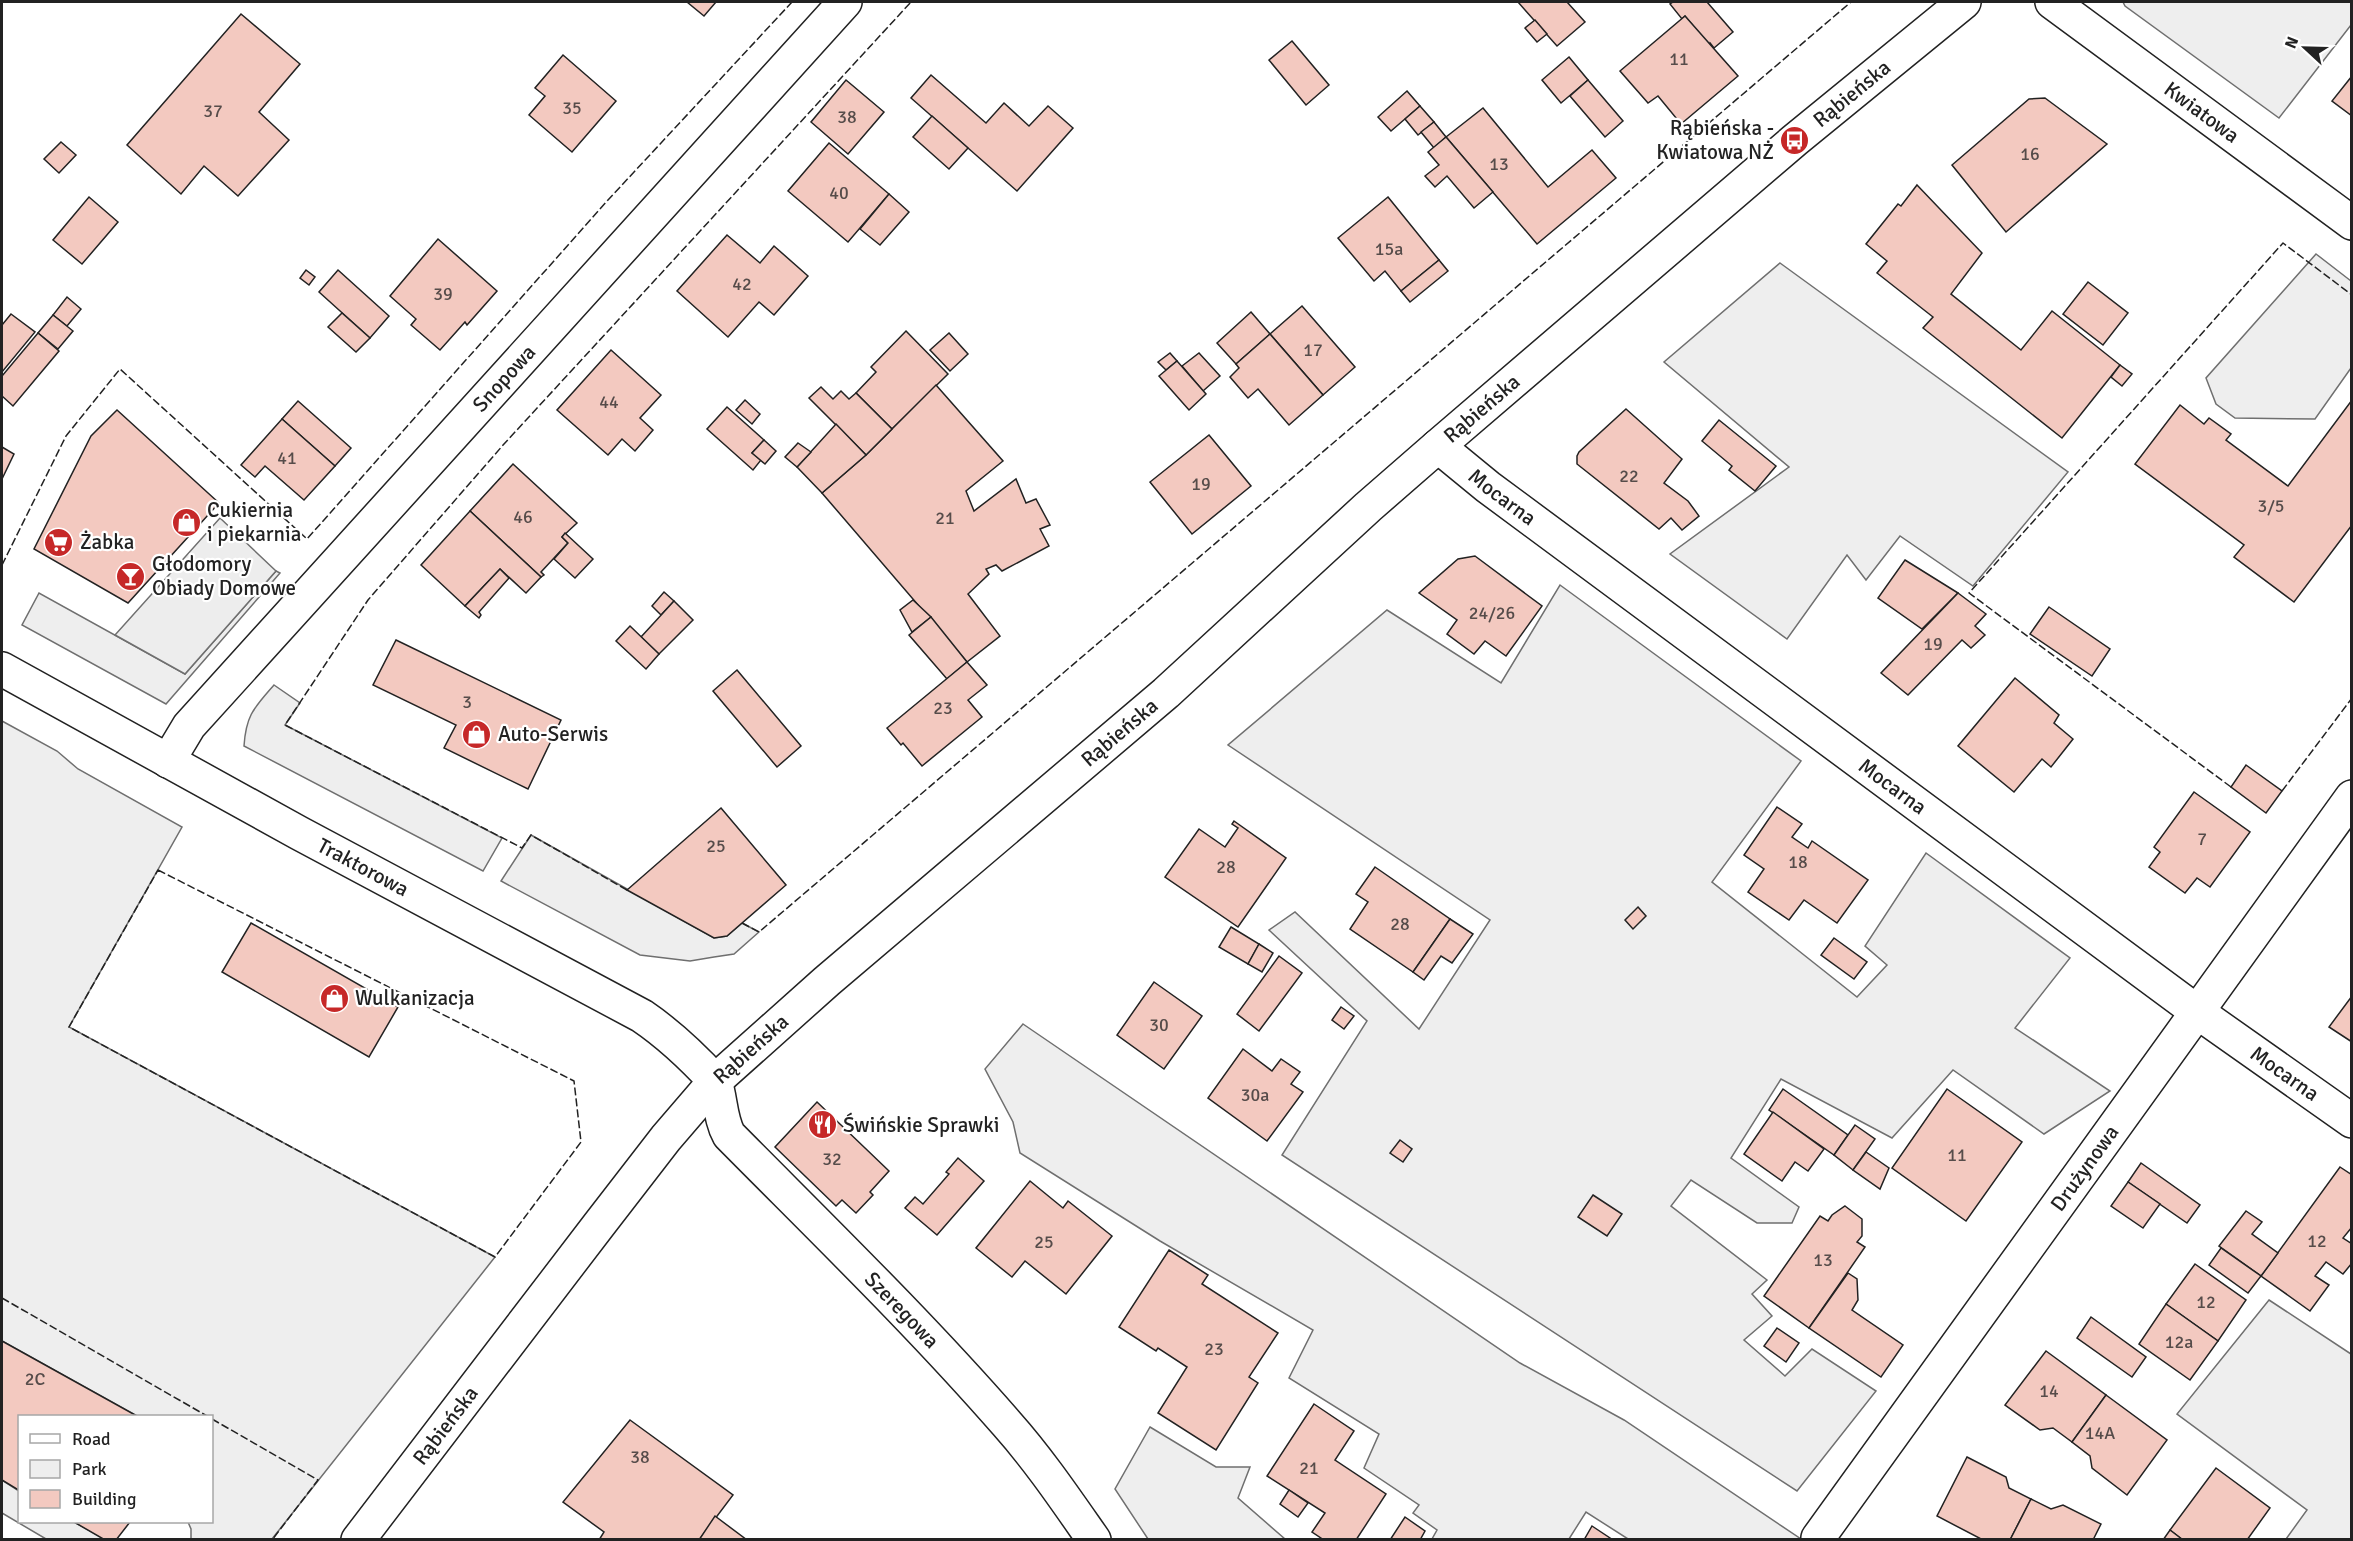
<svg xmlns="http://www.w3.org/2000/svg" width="2353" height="1541" font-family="Signika,sans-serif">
  <rect width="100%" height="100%" fill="#fff"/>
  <!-- green -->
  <g fill="#eee" stroke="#6f6f6f" stroke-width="1.5">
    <polygon points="2123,2 2351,2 2351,25 2279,118 2125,6"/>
    <polygon points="2316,254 2351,281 2351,368 2315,419 2235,418 2216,404 2206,378"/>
    <polygon points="1780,263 2068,472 1973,586 1900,536 1866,580 1847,555 1787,639 1670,554 1789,467 1664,362"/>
    <polygon points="276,571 280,573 166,704 22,625 39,593 185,674"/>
    <polygon points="1560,585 1801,761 1712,882 1857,997 1887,965 1865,946 1926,853 2070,958 2015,1028 2110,1091 2044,1134 1953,1070 1892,1138 1781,1079 1731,1158 1799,1207 1792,1223 1757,1223 1691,1180 1671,1206 1767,1280 1752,1294 1772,1316 1744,1340 1785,1376 1812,1349 1876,1391 1797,1491 1282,1155 1367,1021 1269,930 1295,912 1419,1029 1490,920 1228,745 1387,610 1501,683"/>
    <path d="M 274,685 L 300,703 L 285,725 L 502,838 L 483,871 L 244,746 C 246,715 254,708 274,685 Z"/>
    <polygon points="2,721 57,751 78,769 182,827 69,1027 495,1257 272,1539 191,1539 191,1529 188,1522 212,1522 212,1416 137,1416 2,1341"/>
    <polygon points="531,835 714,938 727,936 742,923 759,932 734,954 714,957 690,961 640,955 501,881"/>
    <polygon points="1023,1024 1520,1363 1624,1420 1801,1539 1628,1539 1586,1512 1569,1539 1432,1539 1437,1530 1413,1513 1419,1505 1364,1468 1379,1434 1289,1378 1313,1330 1160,1241 1020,1153 1013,1122 985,1069"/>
    <polygon points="2269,1300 2351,1354 2351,1539 2286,1539 2307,1510 2177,1414"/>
    <polygon points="1150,1427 1216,1467 1250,1467 1238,1498 1285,1539 1148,1539 1115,1489"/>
    <polygon points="2,1480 19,1491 20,1522 74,1522 105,1539 46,1539 2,1513"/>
  </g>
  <!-- parking -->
  <polygon fill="#ededed" stroke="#6f6f6f" stroke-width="1.5" points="220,518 276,571 185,674 115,635"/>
  <!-- building -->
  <g fill="#f3c9c0" stroke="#222" stroke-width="1.5">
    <polygon points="687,2 716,2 704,16"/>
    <polygon points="1518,2 1567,2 1585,22 1557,46"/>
    <polygon points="1673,2 1707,2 1733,32 1714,48 1710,43 1709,45 1685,16 1682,19 1670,4"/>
    <polygon points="241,14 300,64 259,112 289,140 238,196 204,166 181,194 127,145"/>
    <polygon points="1685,16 1738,76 1681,124 1658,96 1648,103 1620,71"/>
    <polygon points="1535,20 1547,34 1537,42 1525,28"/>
    <polygon points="1292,41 1329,85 1306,105 1269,60"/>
    <polygon points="563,55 616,101 572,152 529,115 545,96 535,88"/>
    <polygon points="1569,57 1588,80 1561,103 1542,80"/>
    <polygon points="931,75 986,123 1004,103 1029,126 1048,106 1073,128 1017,191 911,98"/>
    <polygon points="2352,76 2352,116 2332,101"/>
    <polygon points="846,80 884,112 848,154 811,122"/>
    <polygon points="1588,80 1623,121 1605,137 1570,96"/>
    <polygon points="1407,91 1420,106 1391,131 1378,117"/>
    <polygon points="2045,98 2107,144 2006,232 1952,165 2029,99"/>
    <polygon points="1420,106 1434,122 1418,135 1405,119"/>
    <polygon points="1483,108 1548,187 1592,150 1616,178 1537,244 1446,137"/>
    <polygon points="932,116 968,148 949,169 913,137"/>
    <polygon points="1434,122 1446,137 1434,148 1421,132"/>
    <polygon points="1446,137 1493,192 1474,208 1447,176 1435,187 1425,176 1439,165 1428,152"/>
    <polygon points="61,142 76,155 59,173 44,159"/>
    <polygon points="829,143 889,194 848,242 788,191"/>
    <polygon points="1917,185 1982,253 1951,294 2021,350 2052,311 2120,365 2062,438 1923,328 1933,317 1877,273 1887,261 1866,244 1898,204 1901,206"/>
    <polygon points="889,194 909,212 880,245 860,229"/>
    <polygon points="89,197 118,222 82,264 53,240"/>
    <polygon points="1388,197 1439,260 1401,291 1385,271 1374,281 1338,238"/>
    <polygon points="727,235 760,263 774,246 808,276 774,315 759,302 728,337 677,291"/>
    <polygon points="438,239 497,291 467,325 465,322 440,350 411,325 416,319 390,296"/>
    <polygon points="1439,260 1448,271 1410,302 1401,291"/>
    <polygon points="306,270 315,277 309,285 300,278"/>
    <polygon points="338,270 389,316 370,338 319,292"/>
    <polygon points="2088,282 2128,313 2103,345 2063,314"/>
    <polygon points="67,297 81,309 67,326 53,315"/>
    <polygon points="1302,306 1355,367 1323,395 1270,334"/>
    <polygon points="1251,312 1270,334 1236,364 1217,343"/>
    <polygon points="342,313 370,338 356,352 328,327"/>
    <polygon points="11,314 35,332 2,372 2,325"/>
    <polygon points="53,315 73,331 58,349 38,333"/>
    <polygon points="906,331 948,374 892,429 856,393 876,372 871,367"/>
    <polygon points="38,333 59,351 13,406 2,396 2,376"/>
    <polygon points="949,333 968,354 950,371 930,350"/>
    <polygon points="1270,334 1323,395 1289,425 1258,389 1248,398 1230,377 1239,368 1236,364"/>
    <polygon points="611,350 661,395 640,418 653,430 635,451 622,439 608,455 557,410"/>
    <polygon points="1170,353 1177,361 1166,370 1158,362"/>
    <polygon points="1199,353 1220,376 1203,391 1182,366"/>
    <polygon points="1177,361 1206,394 1189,410 1159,376"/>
    <polygon points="2120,365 2132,374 2122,386 2111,377"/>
    <polygon points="936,385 1003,461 966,491 974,511 1016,479 1026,503 1036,499 1050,525 1040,529 1049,546 1002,571 996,565 986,569 989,574 968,594 1000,636 967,662 822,493 866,455"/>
    <polygon points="821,387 833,399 841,391 849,399 856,393 892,429 866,455 809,398"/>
    <polygon points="745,400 760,414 752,424 736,410"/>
    <polygon points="2352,400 2352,525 2294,602 2234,557 2244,545 2135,464 2180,405 2204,424 2209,418 2231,434 2226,440 2288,486"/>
    <polygon points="298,401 351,448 335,466 282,419"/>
    <polygon points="727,407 764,440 752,453 761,460 753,470 707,429"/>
    <polygon points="1626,409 1682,459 1664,483 1688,501 1699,516 1682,530 1671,518 1659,529 1577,464 1577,456 1579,452"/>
    <polygon points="117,410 219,503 128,603 34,549 91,436"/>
    <polygon points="282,419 335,466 304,500 265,466 255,477 241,465"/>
    <polygon points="1719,420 1776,466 1755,491 1729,470 1732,466 1702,441"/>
    <polygon points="836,424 866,455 822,493 797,467"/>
    <polygon points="1209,435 1251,486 1192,534 1150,482"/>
    <polygon points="764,440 776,451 765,464 752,453"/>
    <polygon points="798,443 811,452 797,467 785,457"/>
    <polygon points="2,447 14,454 2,479"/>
    <polygon points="513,464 577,523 562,537 568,543 541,572 544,575 541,577 470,511"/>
    <polygon points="470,511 541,577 526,593 500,569 465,606 421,565"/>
    <polygon points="565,533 593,559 575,578 554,559 568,543 562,537"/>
    <polygon points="1475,556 1542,606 1506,656 1485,641 1474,654 1447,634 1457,620 1419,593 1458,559"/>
    <polygon points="1905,560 1958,593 1922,629 1878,598"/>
    <polygon points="500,569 509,578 479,612 481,615 479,618 465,606"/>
    <polygon points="664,592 674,601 661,615 652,606"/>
    <polygon points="1958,593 1986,614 1975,626 1985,635 1971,648 1962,640 1908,695 1881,673"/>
    <polygon points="913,600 931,617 912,632 900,610"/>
    <polygon points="674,601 693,620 659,654 641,637"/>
    <polygon points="2049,607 2110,649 2092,676 2030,634"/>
    <polygon points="931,617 967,662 947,679 909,635"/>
    <polygon points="630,626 659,654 646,669 616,641"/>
    <polygon points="396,640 561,720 528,789 444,748 456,725 373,685"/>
    <polygon points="967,662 987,685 968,700 982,717 922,766 903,743 901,745 887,728"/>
    <polygon points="737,670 801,746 777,767 713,691"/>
    <polygon points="2015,678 2059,715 2054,723 2073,739 2051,767 2042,759 2014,792 1958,746"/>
    <polygon points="2246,765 2282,791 2266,813 2231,787"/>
    <polygon points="2194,792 2250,832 2210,887 2197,878 2185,893 2149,867 2160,852 2154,847"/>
    <polygon points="1777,807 1802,824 1792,837 1808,848 1812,841 1868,880 1837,923 1804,900 1789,920 1748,892 1764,869 1744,855"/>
    <polygon points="721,808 786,885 727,936 714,938 627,890"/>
    <polygon points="1234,821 1286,858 1238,927 1165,877 1199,829 1225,847 1238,828 1232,824"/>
    <polygon points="1375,867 1450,919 1413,972 1350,929 1368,902 1356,894"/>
    <polygon points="1638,907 1646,916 1633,929 1625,920"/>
    <polygon points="1450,919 1473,934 1452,963 1441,956 1424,980 1413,972"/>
    <polygon points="251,923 398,1007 369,1057 222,972"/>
    <polygon points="1231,927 1259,944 1248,964 1219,947"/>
    <polygon points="1834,938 1867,962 1854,979 1821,955"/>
    <polygon points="1259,944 1273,953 1262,972 1248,964"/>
    <polygon points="1279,956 1302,973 1259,1031 1237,1014"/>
    <polygon points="1154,982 1202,1016 1164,1069 1117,1035"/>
    <polygon points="2352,996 2352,1042 2329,1027"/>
    <polygon points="1341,1007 1354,1016 1344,1029 1332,1020"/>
    <polygon points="1243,1049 1272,1071 1281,1059 1300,1072 1291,1084 1303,1092 1267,1141 1208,1098"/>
    <polygon points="1783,1089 1848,1135 1834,1155 1769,1110"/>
    <polygon points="1947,1089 2022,1142 1966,1221 1892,1168"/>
    <polygon points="817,1102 889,1171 870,1192 873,1195 856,1213 842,1200 836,1206 775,1147"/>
    <polygon points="1773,1112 1824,1149 1808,1171 1795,1162 1782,1181 1744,1154"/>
    <polygon points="1855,1125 1875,1139 1853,1170 1834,1155"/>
    <polygon points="1400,1140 1412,1149 1403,1162 1390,1153"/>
    <polygon points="1866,1152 1889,1168 1880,1189 1853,1170"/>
    <polygon points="958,1158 984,1181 937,1235 905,1208 915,1197 923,1204 949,1174 946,1172"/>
    <polygon points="2141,1163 2200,1205 2187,1223 2128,1182"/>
    <polygon points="2340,1167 2352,1175 2352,1227 2343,1238 2352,1244 2352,1263 2343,1274 2326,1262 2315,1276 2329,1285 2310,1311 2261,1276"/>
    <polygon points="1030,1181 1063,1208 1068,1201 1112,1236 1066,1294 1025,1261 1012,1277 976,1248"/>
    <polygon points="2128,1182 2160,1204 2143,1228 2111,1206"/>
    <polygon points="1593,1195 1622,1214 1607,1236 1578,1217"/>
    <polygon points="1845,1206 1862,1219 1862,1236 1857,1242 1865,1247 1809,1328 1764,1296 1820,1216 1828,1221 1832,1215"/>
    <polygon points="2246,1211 2262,1222 2252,1234 2278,1253 2261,1276 2219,1246"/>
    <polygon points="2221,1248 2261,1276 2248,1293 2209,1265"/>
    <polygon points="1169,1250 1208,1275 1202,1284 1278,1333 1249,1377 1258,1383 1216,1450 1158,1413 1187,1367 1158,1348 1156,1351 1119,1327"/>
    <polygon points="2195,1264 2246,1300 2218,1341 2166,1304"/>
    <polygon points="1848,1273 1857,1279 1858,1300 1852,1310 1903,1345 1881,1377 1809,1328"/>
    <polygon points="2166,1304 2218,1341 2190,1380 2139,1344"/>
    <polygon points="2091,1317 2146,1357 2132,1377 2077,1338"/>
    <polygon points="1777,1328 1799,1343 1786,1362 1764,1346"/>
    <polygon points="2,1341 137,1416 20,1416 20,1491 2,1480"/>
    <polygon points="2046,1351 2106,1395 2072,1442 2053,1428 2040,1430 2005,1405"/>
    <polygon points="2106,1395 2167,1440 2127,1495 2092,1468 2090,1456 2072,1442"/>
    <polygon points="1314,1404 1354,1431 1335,1460 1386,1494 1356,1540 1324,1540 1312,1532 1325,1513 1267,1476"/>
    <polygon points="630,1420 733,1495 699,1540 599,1540 604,1532 563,1502"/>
    <polygon points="1967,1457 2006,1477 2009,1488 2031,1499 2010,1540 1983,1540 1937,1516"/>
    <polygon points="2216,1468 2270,1508 2247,1540 2183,1540 2170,1530"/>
    <polygon points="1289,1490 1308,1503 1298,1517 1280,1504"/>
    <polygon points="2031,1499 2051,1509 2063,1505 2101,1524 2093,1540 2010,1540"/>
    <polygon points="715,1516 747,1540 699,1540"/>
    <polygon points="1405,1517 1425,1531 1420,1540 1390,1540"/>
    <polygon points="74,1522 130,1522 116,1540 105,1540"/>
    <polygon points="1592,1526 1613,1540 1584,1540"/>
    <polygon points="2170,1530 2183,1540 2163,1540"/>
  </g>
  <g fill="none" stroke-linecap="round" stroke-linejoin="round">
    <defs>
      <g id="minor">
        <path id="s1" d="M 2052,2 L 2352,223"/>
        <path id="s2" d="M 1438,446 L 1488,487 L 2196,1011 L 2352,1121"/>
        <path id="s3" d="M 168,761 L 189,726 L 845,2"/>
        <path id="s4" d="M 715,1081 C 721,1099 720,1119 729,1135 C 823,1230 919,1323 1007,1424 C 1039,1460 1066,1500 1094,1540"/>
        <path id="s5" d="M 1818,1538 L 2352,797"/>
      </g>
      <g id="tertiary">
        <path id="s6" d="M 358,1540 L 598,1226 L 666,1138 L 715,1081"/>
      </g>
      <g id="secondary">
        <path id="s7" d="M 2,669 L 299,833 L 642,1016 C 670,1035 692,1056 715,1081 L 827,981 L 1166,693 L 1368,507 L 1438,446 L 1795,140 L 1964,2"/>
      </g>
    </defs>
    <!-- minor casing -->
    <use href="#minor" stroke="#222" stroke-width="36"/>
    <!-- tertiary casing -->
    <use href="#tertiary" stroke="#222" stroke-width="36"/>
    <!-- secondary casing -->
    <use href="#secondary" stroke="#222" stroke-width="36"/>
    <!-- minor -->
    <use href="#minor" stroke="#fff" stroke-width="33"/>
    <!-- tertiary -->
    <use href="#tertiary" stroke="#fff" stroke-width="33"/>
    <!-- secondary -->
    <use href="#secondary" stroke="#fff" stroke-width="33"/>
    <!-- fence -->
    <g stroke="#222" stroke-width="1.5" stroke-dasharray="8 3" stroke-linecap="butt">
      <polyline points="2,565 66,436 120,369 307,539 608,200 792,2"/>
      <polyline points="2231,787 1969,593 2283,243 2352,295"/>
      <polyline points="2282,791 2352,698"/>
      <polygon points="158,870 574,1081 581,1142 495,1257 69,1027"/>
      <polyline points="627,890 531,835 522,848 285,725 368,600 504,444 911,2"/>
      <polyline points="742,923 759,932 1851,2"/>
      <polyline points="2,1298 207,1416"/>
      <polyline points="212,1419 318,1480 272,1540"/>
    </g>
  </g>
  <!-- icons -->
  <defs>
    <symbol id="bus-disc" viewBox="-11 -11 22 22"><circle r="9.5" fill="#c62828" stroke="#fff"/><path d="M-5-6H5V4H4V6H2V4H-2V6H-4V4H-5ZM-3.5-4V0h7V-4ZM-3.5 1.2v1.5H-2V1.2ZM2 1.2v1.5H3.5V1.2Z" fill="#fff"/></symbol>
    <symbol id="shop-disc" viewBox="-11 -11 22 22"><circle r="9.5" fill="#c62828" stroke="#fff"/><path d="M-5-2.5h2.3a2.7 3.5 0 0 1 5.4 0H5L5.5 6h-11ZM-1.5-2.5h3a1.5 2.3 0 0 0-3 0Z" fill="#fff"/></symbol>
    <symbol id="supermarket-disc" viewBox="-11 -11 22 22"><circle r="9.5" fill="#c62828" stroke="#fff"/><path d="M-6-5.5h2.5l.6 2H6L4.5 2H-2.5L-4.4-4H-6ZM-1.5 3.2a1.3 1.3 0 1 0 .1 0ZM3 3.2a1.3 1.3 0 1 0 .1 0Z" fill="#fff"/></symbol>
    <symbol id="bar-disc" viewBox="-11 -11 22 22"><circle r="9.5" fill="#c62828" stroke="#fff"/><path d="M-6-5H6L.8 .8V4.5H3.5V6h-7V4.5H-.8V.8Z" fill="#fff"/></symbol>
    <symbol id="restaurant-disc" viewBox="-11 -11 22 22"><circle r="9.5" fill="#c62828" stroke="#fff"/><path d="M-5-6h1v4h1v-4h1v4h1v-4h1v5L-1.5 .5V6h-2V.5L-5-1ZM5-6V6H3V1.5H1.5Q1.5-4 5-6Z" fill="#fff"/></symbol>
  </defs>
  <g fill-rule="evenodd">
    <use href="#bus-disc" x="1778" y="124" width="33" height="33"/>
    <use href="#shop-disc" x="170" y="506" width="33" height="33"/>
    <use href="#supermarket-disc" x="42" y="526" width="33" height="33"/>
    <use href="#bar-disc" x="114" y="560" width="33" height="33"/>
    <use href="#shop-disc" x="460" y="718" width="33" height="33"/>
    <use href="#shop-disc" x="318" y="982" width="33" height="33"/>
    <use href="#restaurant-disc" x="806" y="1108" width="33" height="33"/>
  </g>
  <g text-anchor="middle" stroke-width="4.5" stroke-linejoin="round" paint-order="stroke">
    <!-- number labels -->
    <g font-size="18" fill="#564c4a">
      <text x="1679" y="65">11</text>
      <text x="572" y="114">35</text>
      <text x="213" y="117">37</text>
      <text x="847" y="123">38</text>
      <text x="2030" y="160">16</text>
      <text x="1499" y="170">13</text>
      <text x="839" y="199">40</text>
      <text x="1389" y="255">15a</text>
      <text x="742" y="290">42</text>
      <text x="443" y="300">39</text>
      <text x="1313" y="356">17</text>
      <text x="609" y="408">44</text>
      <text x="287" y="464">41</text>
      <text x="1629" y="482">22</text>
      <text x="1201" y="490">19</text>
      <text x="2271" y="512">3/5</text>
      <text x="523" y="523">46</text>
      <text x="945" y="524">21</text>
      <text x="1492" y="619">24/26</text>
      <text x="1933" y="650">19</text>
      <text x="467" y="708">3</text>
      <text x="943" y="714">23</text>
      <text x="2202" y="845">7</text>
      <text x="716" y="852">25</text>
      <text x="1798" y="868">18</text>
      <text x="1226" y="873">28</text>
      <text x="1400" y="930">28</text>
      <text x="1159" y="1031">30</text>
      <text x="1255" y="1101">30a</text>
      <text x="1957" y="1161">11</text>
      <text x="832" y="1165">32</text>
      <text x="2317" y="1247">12</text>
      <text x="1044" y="1248">25</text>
      <text x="1823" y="1266">13</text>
      <text x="2206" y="1308">12</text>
      <text x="2179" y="1348">12a</text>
      <text x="1214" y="1355">23</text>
      <text x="35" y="1385">2C</text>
      <text x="2049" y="1397">14</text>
      <text x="2100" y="1439">14A</text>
      <text x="640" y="1463">38</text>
      <text x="1309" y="1474">21</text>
    </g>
    <!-- street labels -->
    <g font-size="21" fill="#222" stroke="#fff">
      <text dy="7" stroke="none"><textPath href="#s7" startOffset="2332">Rąbieńska</textPath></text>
      <text dy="7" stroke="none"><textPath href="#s1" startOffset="186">Kwiatowa</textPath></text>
      <text dy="7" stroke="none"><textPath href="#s3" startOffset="510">Snopowa</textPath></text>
      <text dy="7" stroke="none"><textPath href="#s7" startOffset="1846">Rąbieńska</textPath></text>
      <text dy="7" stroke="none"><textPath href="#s2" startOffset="82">Mocarna</textPath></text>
      <text dy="7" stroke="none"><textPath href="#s7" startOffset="1360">Rąbieńska</textPath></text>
      <text dy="7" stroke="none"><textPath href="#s2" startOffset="568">Mocarna</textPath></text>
      <text dy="7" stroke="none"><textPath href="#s7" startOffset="412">Traktorowa</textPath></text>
      <text dy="7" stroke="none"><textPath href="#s7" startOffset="874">Rąbieńska</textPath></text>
      <text dy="7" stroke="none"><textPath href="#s2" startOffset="1054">Mocarna</textPath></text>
      <text dy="7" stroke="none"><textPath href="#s5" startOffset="456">Drużynowa</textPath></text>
      <text dy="7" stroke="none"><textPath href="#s4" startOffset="302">Szeregowa</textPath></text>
      <text dy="7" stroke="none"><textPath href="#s6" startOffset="144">Rąbieńska</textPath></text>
    </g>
    <!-- poi labels -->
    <g font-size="21" fill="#222" stroke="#fff" text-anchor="start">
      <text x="1774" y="135" text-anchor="end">Rąbieńska -<tspan x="1774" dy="24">Kwiatowa NŻ</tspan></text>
      <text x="207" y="517">Cukiernia<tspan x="207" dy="24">i piekarnia</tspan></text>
      <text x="80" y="549">Żabka</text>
      <text x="152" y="571">Głodomory<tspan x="152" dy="24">Obiady Domowe</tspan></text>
      <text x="498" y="741">Auto-Serwis</text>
      <text x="355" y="1005">Wulkanizacja</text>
      <text x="843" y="1132">Świńskie Sprawki</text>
    </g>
  </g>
  <!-- border -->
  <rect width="2353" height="1541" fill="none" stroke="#222222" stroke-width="6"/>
  <!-- legend -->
  <rect x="18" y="1415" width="195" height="108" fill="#ffffff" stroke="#a7a7a7" stroke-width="1.5"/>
  <rect x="30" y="1434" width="30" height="9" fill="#ffffff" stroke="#a7a7a7" stroke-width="1.5"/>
  <text x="72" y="1445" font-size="18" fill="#222222">Road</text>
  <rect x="30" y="1460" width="30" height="18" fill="#eeeeee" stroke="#a7a7a7" stroke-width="1.5"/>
  <text x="72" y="1475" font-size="18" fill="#222222">Park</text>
  <rect x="30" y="1490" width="30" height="18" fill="#f3c9c0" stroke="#a7a7a7" stroke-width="1.5"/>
  <text x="72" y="1505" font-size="18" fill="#222222">Building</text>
  <!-- north arrow -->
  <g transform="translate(2305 48) rotate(292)" stroke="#ffffff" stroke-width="4.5" paint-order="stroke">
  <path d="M0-4.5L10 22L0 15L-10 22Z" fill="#222222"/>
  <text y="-9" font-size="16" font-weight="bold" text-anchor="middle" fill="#222222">N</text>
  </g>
</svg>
